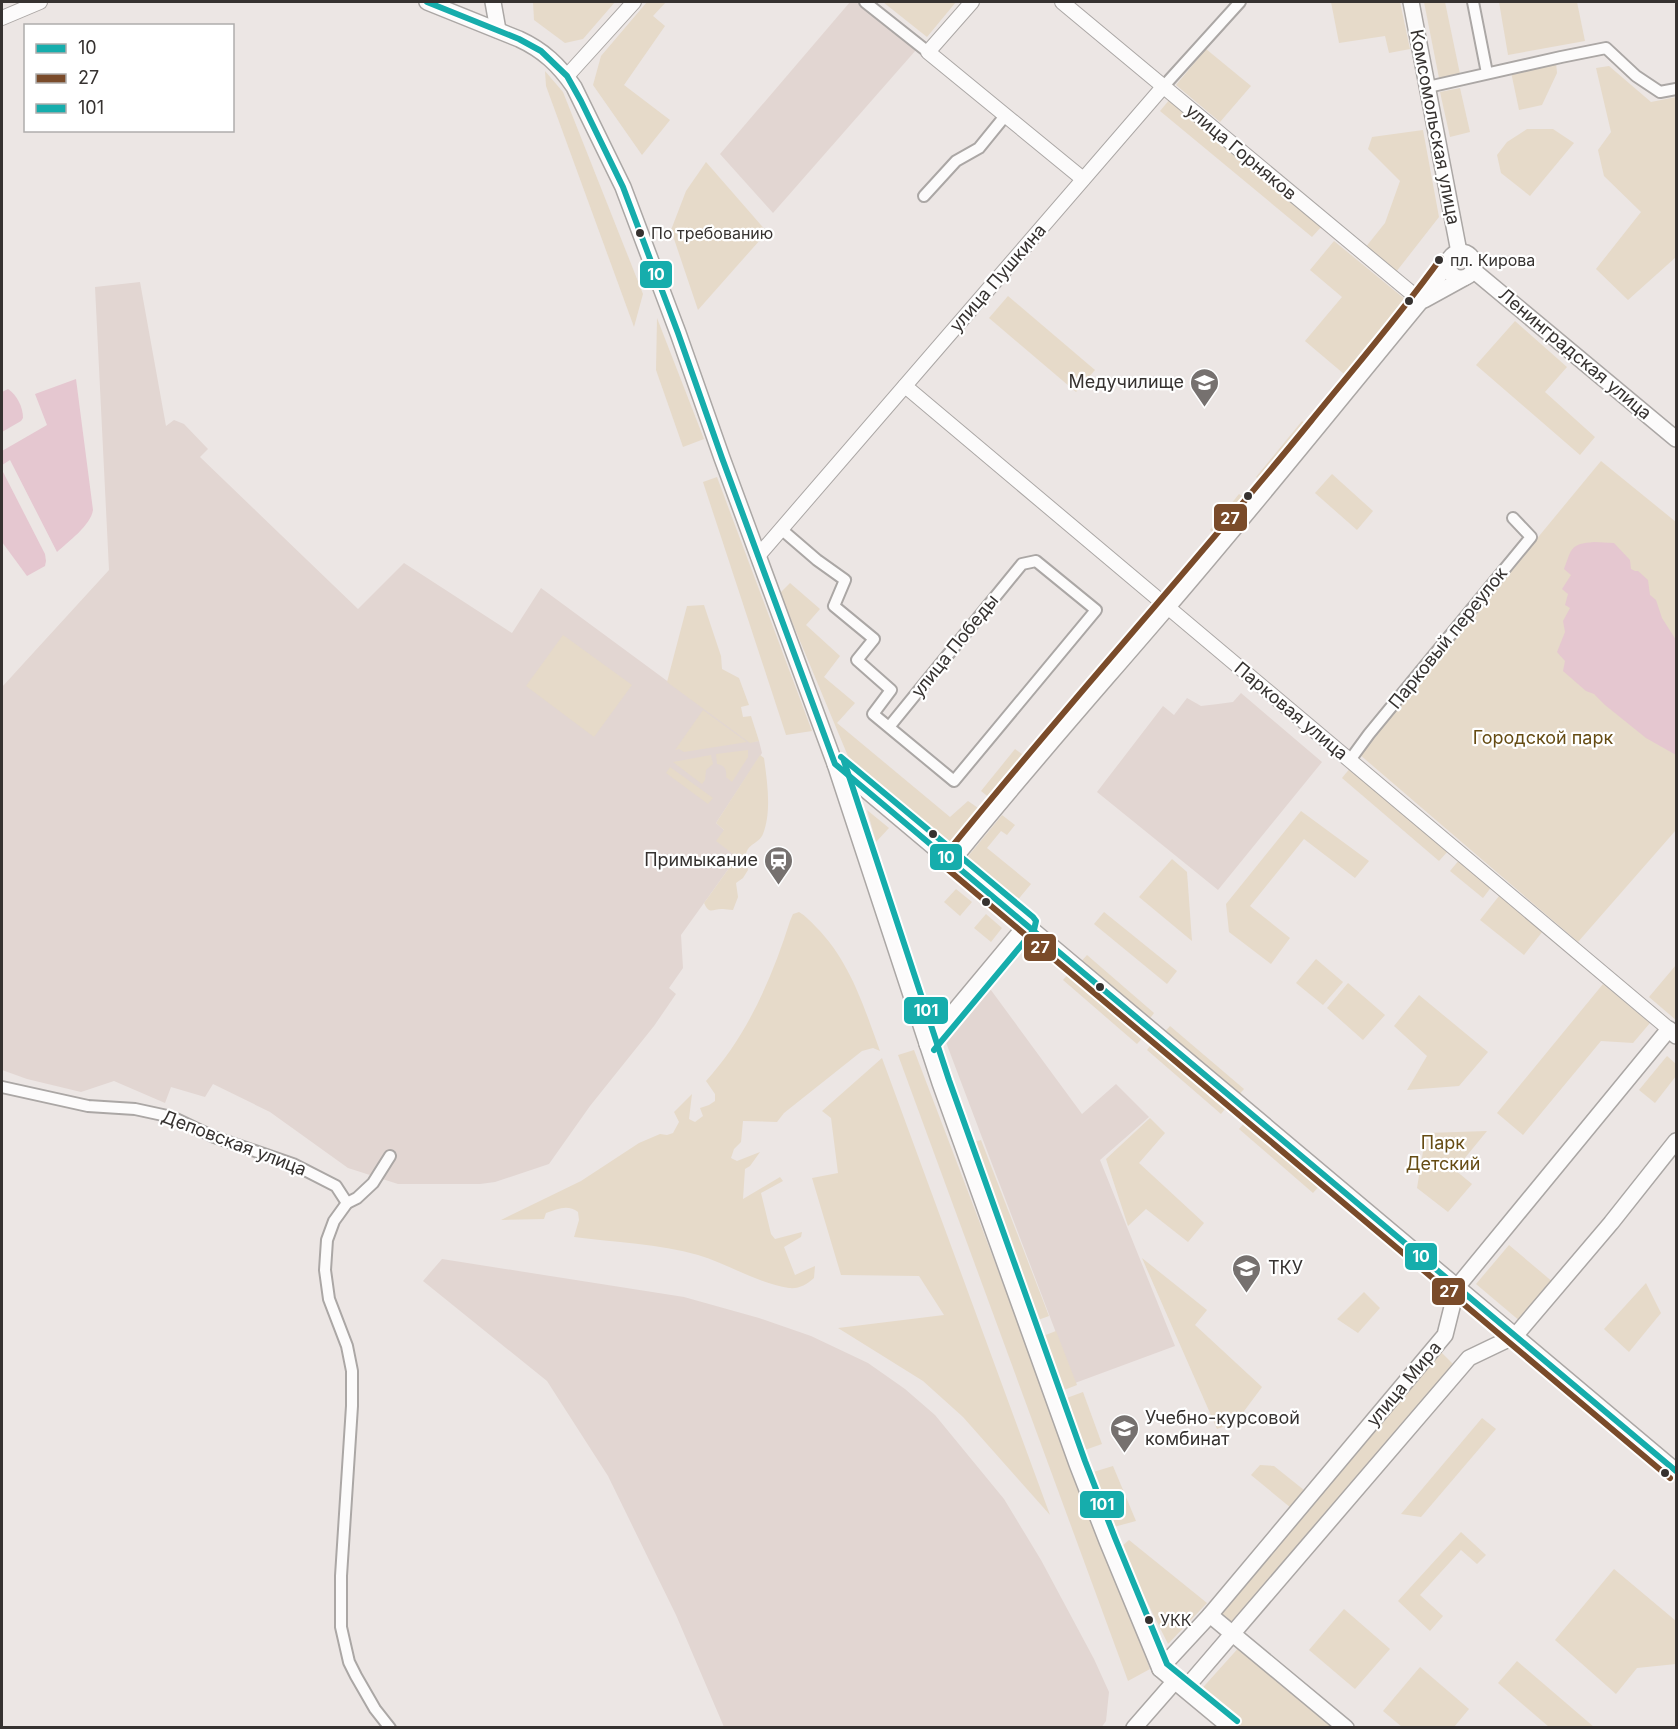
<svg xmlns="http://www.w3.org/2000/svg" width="1678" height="1729" font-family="Inter,sans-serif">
  <rect width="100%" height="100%" fill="#ece6e4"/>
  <!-- built -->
  <g fill="#e2d6d2">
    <polygon points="850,2 858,2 916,50 773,213 720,154"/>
    <polygon points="140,282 166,426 174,420 184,424 208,449 200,457 358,609 404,563 512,633 541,588 750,742 759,741 762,753 716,823 724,830 737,857 681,935 683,968 669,988 676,994 654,1026 590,1106 549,1164 495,1182 480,1184 398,1184 348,1168 270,1112 213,1084 205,1097 171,1087 165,1103 114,1081 81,1092 27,1079 2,1070 2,687 109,570 95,287"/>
    <polygon points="1241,693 1322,762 1218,890 1097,792 1163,706 1174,715 1187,698 1201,706 1218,704 1233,702"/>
    <polygon points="988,986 1082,1114 1116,1084 1149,1117 1100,1160 1175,1346 1075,1383 944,1037"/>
    <polygon points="442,1259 684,1297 759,1318 811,1336 868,1363 905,1389 935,1415 1004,1499 1041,1560 1094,1659 1109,1692 1106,1721 1101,1728 724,1727 676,1615 608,1476 547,1381 423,1281"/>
  </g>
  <!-- green -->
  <g fill="#e6dac9">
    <polygon points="533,2 615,2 583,39 565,43 534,20"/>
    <polygon points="647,2 666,2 653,16 665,26 624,85 670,120 642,155 593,85 601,56"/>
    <polygon points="883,2 956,2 927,37"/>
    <polygon points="1331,2 1400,2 1410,49 1389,53 1385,36 1339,43"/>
    <polygon points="1424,2 1445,2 1460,74 1439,78"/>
    <polygon points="1499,2 1577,2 1585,41 1508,55"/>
    <polygon points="1206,49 1251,86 1220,122 1176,85"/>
    <polygon points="1556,62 1557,73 1542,105 1519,110 1511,72"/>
    <polygon points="1609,66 1651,102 1676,97 1676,257 1628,300 1596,269 1641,212 1604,176 1598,150 1611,132 1596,68"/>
    <polygon points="545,71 563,92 643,294 634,327 546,86"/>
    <polygon points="1460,88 1470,132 1450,137 1440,92"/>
    <polygon points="1170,99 1322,226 1312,237 1160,111"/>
    <polygon points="1527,129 1553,129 1574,143 1530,196 1501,173 1497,155 1507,142"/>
    <polygon points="1423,130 1439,217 1396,272 1365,248 1385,223 1400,181 1368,149 1372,137"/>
    <polygon points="706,162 767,232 698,310 671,230 686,191"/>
    <polygon points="1334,241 1406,300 1344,374 1305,341 1342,297 1310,270"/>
    <polygon points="1008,296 1095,370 1076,392 989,318"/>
    <polygon points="657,318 704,439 683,447 656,370"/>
    <polygon points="1515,321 1567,367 1545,392 1595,437 1580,455 1476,365"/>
    <polygon points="1302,421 1310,428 1264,483 1256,477"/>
    <polygon points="1601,461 1676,522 1676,830 1578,942 1359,754"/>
    <polygon points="1332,474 1373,511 1357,530 1315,493"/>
    <polygon points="717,477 812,731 786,735 703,482"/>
    <polygon points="1239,494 1247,500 1219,537 1210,530"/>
    <polygon points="790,583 820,609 806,625 840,656 824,677 855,703 837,723 950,817 968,801 981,810 952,845 850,761 780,593"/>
    <polygon points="704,605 721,656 722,669 739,678 749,705 741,707 743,717 751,716 759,741 750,743 667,682 687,606"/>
    <polygon points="563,635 632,685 594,737 526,686"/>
    <polygon points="703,710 747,742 684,752 679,749 675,750"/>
    <polygon points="1015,749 1026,757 991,799 981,791"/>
    <path d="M 748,750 L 748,757 L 732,782 L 726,777 C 727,770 725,765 717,764 L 716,754 Z"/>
    <polygon points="711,755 713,764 706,770 705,780 702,784 673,762"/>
    <path d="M 760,755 L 764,758 C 767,781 772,811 763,834 C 759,844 746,844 746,856 C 746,861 748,865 748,870 L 743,878 L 736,883 L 738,897 L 733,910 C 729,910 726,909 723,909 C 713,908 710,916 704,903 L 737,857 L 716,841 L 724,830 L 716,823 Z"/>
    <polygon points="670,767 713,798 708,804 666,773"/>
    <polygon points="1351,767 1448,851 1439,861 1342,778"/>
    <polygon points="867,810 889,828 876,842"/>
    <polygon points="1301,811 1369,861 1355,878 1304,839 1250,906 1290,938 1271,964 1229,932 1226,904"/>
    <polygon points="1002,815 1015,825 1007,835 1001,831 987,848 1031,884 1016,902 965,860"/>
    <polygon points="1172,859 1187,872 1192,941 1139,897"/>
    <polygon points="1460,859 1492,886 1483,898 1450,871"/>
    <polygon points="956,889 972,902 960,916 944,902"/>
    <polygon points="1499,896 1543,931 1524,955 1480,920"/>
    <path d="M 799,912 C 806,916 811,922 816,927 C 850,961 864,1007 880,1051 L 873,1048 L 862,1051 L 784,1113 L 777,1122 L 743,1121 L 741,1142 L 734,1149 L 731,1158 L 737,1161 L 760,1152 L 750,1166 L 745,1169 L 743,1199 L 780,1177 L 783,1181 L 761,1193 L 771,1234 L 775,1239 L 802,1232 L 801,1237 L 784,1247 L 795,1275 L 815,1266 L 814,1278 C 806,1285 799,1289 789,1288 C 757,1283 728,1264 698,1255 C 660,1244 613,1242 574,1237 L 579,1220 L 578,1212 C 568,1204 557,1209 546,1213 L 544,1219 L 501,1220 L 581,1181 L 639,1143 L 660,1134 L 667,1135 L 673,1133 L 679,1122 L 674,1112 L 692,1094 L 689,1119 L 695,1122 L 703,1116 L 700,1108 L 709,1105 L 715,1101 L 715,1094 L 706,1081 C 747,1036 772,978 790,921 L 793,914 Z"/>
    <polygon points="1104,912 1177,971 1167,984 1094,924"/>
    <polygon points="986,914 1002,928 991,942 974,928"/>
    <polygon points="1087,955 1154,1013 1148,1021 1079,964"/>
    <polygon points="1316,959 1343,982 1323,1005 1296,983"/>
    <polygon points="1676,965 1676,1020 1649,997"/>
    <polygon points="1071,971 1145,1035 1137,1044 1063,980"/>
    <polygon points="1348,983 1385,1015 1363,1040 1327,1008"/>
    <polygon points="1603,984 1650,1023 1633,1043 1601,1041 1523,1135 1497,1113"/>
    <polygon points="1419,995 1488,1052 1459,1086 1407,1090 1427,1056 1394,1026"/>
    <polygon points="1170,1026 1244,1089 1236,1098 1162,1035"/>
    <polygon points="1154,1041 1228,1105 1221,1114 1147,1050"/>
    <polygon points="914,1050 1150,1669 1128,1681 898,1055"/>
    <polygon points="1667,1056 1676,1064 1676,1076 1655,1103 1639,1090"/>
    <polygon points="882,1058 1050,1515 963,1417 923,1381 838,1328 944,1315 919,1276 841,1275 812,1178 838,1173 831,1118 822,1111"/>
    <polygon points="1150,1118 1165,1133 1139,1163 1204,1223 1188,1242 1146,1209 1128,1226 1106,1159"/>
    <polygon points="1247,1120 1321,1184 1313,1193 1239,1129"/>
    <polygon points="1487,1131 1455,1170 1472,1184 1448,1212 1417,1188 1426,1133"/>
    <polygon points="981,1140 1049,1316 1038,1320 971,1143"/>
    <polygon points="1509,1245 1554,1283 1521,1322 1476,1284"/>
    <polygon points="1142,1258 1207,1310 1195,1325 1262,1387 1236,1422 1217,1429"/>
    <polygon points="1646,1283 1661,1313 1629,1352 1604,1329"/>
    <polygon points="1364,1292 1380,1308 1358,1333 1337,1319"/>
    <polygon points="1056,1331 1077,1385 1064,1390 1043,1336"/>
    <polygon points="1439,1350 1455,1366 1232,1626 1216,1613"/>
    <polygon points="1083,1392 1102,1444 1082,1451 1064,1399"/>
    <polygon points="1482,1418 1496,1429 1421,1517 1401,1514"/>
    <polygon points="1260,1465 1274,1466 1304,1490 1291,1508 1251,1475"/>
    <polygon points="1113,1466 1136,1521 1110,1528 1090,1473"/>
    <polygon points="1461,1532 1486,1555 1477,1564 1461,1550 1420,1595 1443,1616 1430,1631 1398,1601"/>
    <polygon points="1129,1540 1207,1603 1168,1644 1120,1548"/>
    <polygon points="1614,1569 1676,1621 1676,1664 1637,1668 1616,1694 1555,1640"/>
    <polygon points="1344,1609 1390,1649 1355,1689 1309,1650"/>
    <polygon points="1242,1644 1342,1727 1237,1727 1197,1694"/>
    <polygon points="1517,1661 1594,1727 1549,1727 1498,1683"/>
    <polygon points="1420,1667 1469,1709 1454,1727 1402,1727 1383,1711"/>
  </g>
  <!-- water -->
  <g fill="#e5c7d0">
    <path d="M 76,379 L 93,510 C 91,525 68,542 57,552 L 10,460 L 2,465 L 2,451 L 47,425 L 35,394 Z"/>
    <path d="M 8,389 C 17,395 23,407 23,418 L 21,421 L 2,432 L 2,392 Z"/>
    <polygon points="2,470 45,554 46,561 45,566 27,576 2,542"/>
    <path d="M 1594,542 L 1614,543 L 1630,560 L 1631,569 L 1635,571 L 1638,571 L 1648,580 L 1650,595 L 1656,600 L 1662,618 L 1676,640 L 1676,755 L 1646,738 L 1605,705 L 1594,694 L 1586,691 L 1563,671 L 1565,661 L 1557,652 L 1565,632 L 1563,621 L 1570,608 L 1565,605 L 1568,594 L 1562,589 L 1571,575 L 1564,569 C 1572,548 1570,544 1594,542 Z"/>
  </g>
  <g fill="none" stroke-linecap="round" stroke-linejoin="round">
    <defs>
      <g id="minor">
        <polyline points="865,2 928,52"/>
        <polyline points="1473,2 1487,73"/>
        <polyline points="1163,87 1240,2"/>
        <polyline points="1428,87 1561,57 1606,48 1636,76 1660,92 1676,89"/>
        <polyline points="924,196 956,161 979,148 1005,116"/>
        <polyline points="781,529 817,560 845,580 834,606 874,639 857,660 891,690 873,714 954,781 1096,610 1036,561 1022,564 889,727"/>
        <polyline points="1350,760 1369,734 1531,537 1513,518"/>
        <polyline points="2,1087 88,1106 135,1109 172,1117 214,1137 293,1164 336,1186 347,1203"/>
        <polyline points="390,1728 375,1709 356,1676 349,1662 341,1627 341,1576 352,1406 352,1371 347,1346 329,1299 325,1270 327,1240 334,1221 347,1203 357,1198 373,1183 390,1156"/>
      </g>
      <g id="tertiary">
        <polyline points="972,2 928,52 1083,179"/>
        <polyline points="1062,2 1421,301"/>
        <polyline points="2,18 40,2"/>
        <polyline points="567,76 634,2"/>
        <polyline points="905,386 1669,1029"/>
        <polyline points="758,556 1163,87"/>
      </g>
      <g id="secondary">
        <path d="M 427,2 L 519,39 C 543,50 559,65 574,87 L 623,187 L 678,333 L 722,458 L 835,764 L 940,1083 L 1077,1464 L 1107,1541 L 1160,1669 L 1231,1728"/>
        <polyline points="493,2 498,30"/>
        <polyline points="1411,2 1459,252"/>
        <circle cx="1461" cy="265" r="13"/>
        <polyline points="1473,270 1676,439"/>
        <polyline points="1424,300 1464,278"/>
        <polyline points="835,764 1676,1471"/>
        <path d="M 952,861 C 1021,775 1094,693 1166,609 C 1253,508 1336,404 1421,301 L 1448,263"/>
        <polyline points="927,1044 1027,924"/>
        <polyline points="1210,1615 1346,1728"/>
        <polyline points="1160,1669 1210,1615 1445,1335 1457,1287 1669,1029 1676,1036"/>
        <polyline points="1185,1689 1469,1358 1515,1336 1611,1223 1676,1141"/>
        <polyline points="1134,1728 1175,1681"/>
      </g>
    </defs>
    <!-- minor casing -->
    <use href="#minor" stroke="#aba7a5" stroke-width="14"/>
    <!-- tertiary casing -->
    <use href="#tertiary" stroke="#aba7a5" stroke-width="16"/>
    <!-- secondary casing -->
    <use href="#secondary" stroke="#aba7a5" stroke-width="18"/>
    <!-- minor -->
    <use href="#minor" stroke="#fcfbfb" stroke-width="10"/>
    <!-- tertiary -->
    <use href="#tertiary" stroke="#fcfbfb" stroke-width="14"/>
    <!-- secondary -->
    <use href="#secondary" stroke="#fcfbfb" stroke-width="15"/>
    <defs>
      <polyline id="bus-1" points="427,2 519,39 541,51 567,76 581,101 623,187 678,333 722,458 835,764 1676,1471"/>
      <path id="bus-2" d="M 1441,258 C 1400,315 1355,367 1311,421 C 1191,568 1064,708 945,855 L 943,863 L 946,868 L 1670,1478"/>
      <g id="bus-3">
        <polyline points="841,757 1033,917 1036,921 1034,930 934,1050"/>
        <polyline points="844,761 949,1080 1085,1461 1115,1538 1167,1664 1237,1721"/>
      </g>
    </defs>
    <!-- bus-1 casing -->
    <use href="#bus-1" stroke="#fff" stroke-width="10"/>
    <!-- bus-2 casing -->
    <use href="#bus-2" stroke="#fff" stroke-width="10"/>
    <!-- bus-3 casing -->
    <use href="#bus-3" stroke="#fff" stroke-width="10"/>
    <!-- bus-1 -->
    <use href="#bus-1" stroke="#16adac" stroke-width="6"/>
    <!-- bus-2 -->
    <use href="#bus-2" stroke="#7a4b2a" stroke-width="6"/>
    <!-- bus-3 -->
    <use href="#bus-3" stroke="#16adac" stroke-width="6"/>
  </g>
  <!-- icons -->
  <defs>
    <symbol id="university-pin" viewBox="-11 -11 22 30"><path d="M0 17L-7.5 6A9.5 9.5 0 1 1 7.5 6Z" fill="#76716f" stroke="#fff"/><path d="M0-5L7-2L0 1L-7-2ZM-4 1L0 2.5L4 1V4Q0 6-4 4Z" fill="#fff"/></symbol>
    <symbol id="station-pin" viewBox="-11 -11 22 30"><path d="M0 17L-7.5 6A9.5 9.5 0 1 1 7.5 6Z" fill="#76716f" stroke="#fff"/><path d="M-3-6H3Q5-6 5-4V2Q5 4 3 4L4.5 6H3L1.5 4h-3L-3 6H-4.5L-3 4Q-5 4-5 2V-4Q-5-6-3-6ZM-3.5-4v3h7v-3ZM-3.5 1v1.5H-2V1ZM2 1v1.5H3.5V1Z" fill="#fff"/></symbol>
  </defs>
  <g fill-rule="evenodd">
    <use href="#university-pin" x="1188" y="366" width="33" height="45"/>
    <use href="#station-pin" x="762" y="844" width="33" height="45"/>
    <use href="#university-pin" x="1230" y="1252" width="33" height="45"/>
    <use href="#university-pin" x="1108" y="1412" width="33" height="45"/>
  </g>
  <!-- markers -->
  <g fill="#363230" stroke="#fff" stroke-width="2">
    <circle cx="640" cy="233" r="5"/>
    <circle cx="1439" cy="260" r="5"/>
    <circle cx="1409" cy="301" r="5"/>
    <circle cx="1248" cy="496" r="5"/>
    <circle cx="933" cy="834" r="5"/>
    <circle cx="986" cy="902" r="5"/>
    <circle cx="1100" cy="987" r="5"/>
    <circle cx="1665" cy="1473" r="5"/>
    <circle cx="1149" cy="1620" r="5"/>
  </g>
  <g text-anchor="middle" stroke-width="4.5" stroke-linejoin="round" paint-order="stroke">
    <!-- bus labels -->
    <g font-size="16" fill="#363230" stroke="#fff" text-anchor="start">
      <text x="651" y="239">По требованию</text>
      <text x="1450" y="266">пл. Кирова</text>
      <text x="1160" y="1626">УКК</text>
    </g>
    <!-- street labels -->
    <g font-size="18" fill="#363230" stroke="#fff">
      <text transform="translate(1435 127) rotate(79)" y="6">Комсомольская улица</text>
      <text transform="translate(1241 152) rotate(40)" y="6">улица Горняков</text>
      <text transform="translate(998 278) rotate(-49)" y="6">улица Пушкина</text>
      <text transform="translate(1575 354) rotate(40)" y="6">Ленинградская улица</text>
      <text transform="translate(1448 638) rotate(-51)" y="6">Парковый переулок</text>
      <text transform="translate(955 646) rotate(-51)" y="6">улица Победы</text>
      <text transform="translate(1291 711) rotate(40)" y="6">Парковая улица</text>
      <text transform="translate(234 1143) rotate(21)" y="6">Деповская улица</text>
      <text transform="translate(1404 1384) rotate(-50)" y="6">улица Мира</text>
    </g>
    <!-- poi labels -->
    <g font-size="18" fill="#363230" stroke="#fff" text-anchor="end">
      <text x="1184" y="388">Медучилище</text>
      <text x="758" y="866">Примыкание</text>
      <text x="1268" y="1274" text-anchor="start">ТКУ</text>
      <text x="1145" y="1424" text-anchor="start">Учебно-курсовой<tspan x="1145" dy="21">комбинат</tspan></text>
    </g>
    <!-- park labels -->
    <g font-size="18" fill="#664c14" stroke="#fff">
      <text x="1543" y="744">Городской парк</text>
      <text x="1443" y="1149">Парк<tspan x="1443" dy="21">Детский</tspan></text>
    </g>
  </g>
  <g stroke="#fff" stroke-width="2">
    <rect x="639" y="260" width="34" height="29" rx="6" fill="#16adac"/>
    <rect x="1213" y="503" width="35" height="29" rx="6" fill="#7a4b2a"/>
    <rect x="929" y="843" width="34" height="28" rx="6" fill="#16adac"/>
    <rect x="1023" y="933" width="34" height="29" rx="6" fill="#7a4b2a"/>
    <rect x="903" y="996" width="46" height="29" rx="6" fill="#16adac"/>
    <rect x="1404" y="1242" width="34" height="29" rx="6" fill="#16adac"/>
    <rect x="1431" y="1277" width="35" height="29" rx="6" fill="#7a4b2a"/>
    <rect x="1079" y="1490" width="46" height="29" rx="6" fill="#16adac"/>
  </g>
  <g font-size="16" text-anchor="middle" font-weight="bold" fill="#fff">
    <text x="656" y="280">10</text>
    <text x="1230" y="524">27</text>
    <text x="946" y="863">10</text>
    <text x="1040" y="953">27</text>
    <text x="926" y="1016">101</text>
    <text x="1421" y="1262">10</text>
    <text x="1449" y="1297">27</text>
    <text x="1102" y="1510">101</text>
  </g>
  <!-- border -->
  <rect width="1678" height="1729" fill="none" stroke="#363230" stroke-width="6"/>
  <!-- legend -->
  <rect x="24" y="24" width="210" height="108" fill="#ffffff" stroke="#afadac" stroke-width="1.5"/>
  <rect x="36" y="44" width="30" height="9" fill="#16adac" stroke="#afadac" stroke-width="1.5"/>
  <text x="78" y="54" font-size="18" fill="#363230">10</text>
  <rect x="36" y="74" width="30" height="9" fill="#7a4b2a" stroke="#afadac" stroke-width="1.5"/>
  <text x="78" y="84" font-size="18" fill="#363230">27</text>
  <rect x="36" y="104" width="30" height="9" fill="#16adac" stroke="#afadac" stroke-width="1.5"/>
  <text x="78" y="114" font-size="18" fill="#363230">101</text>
</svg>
